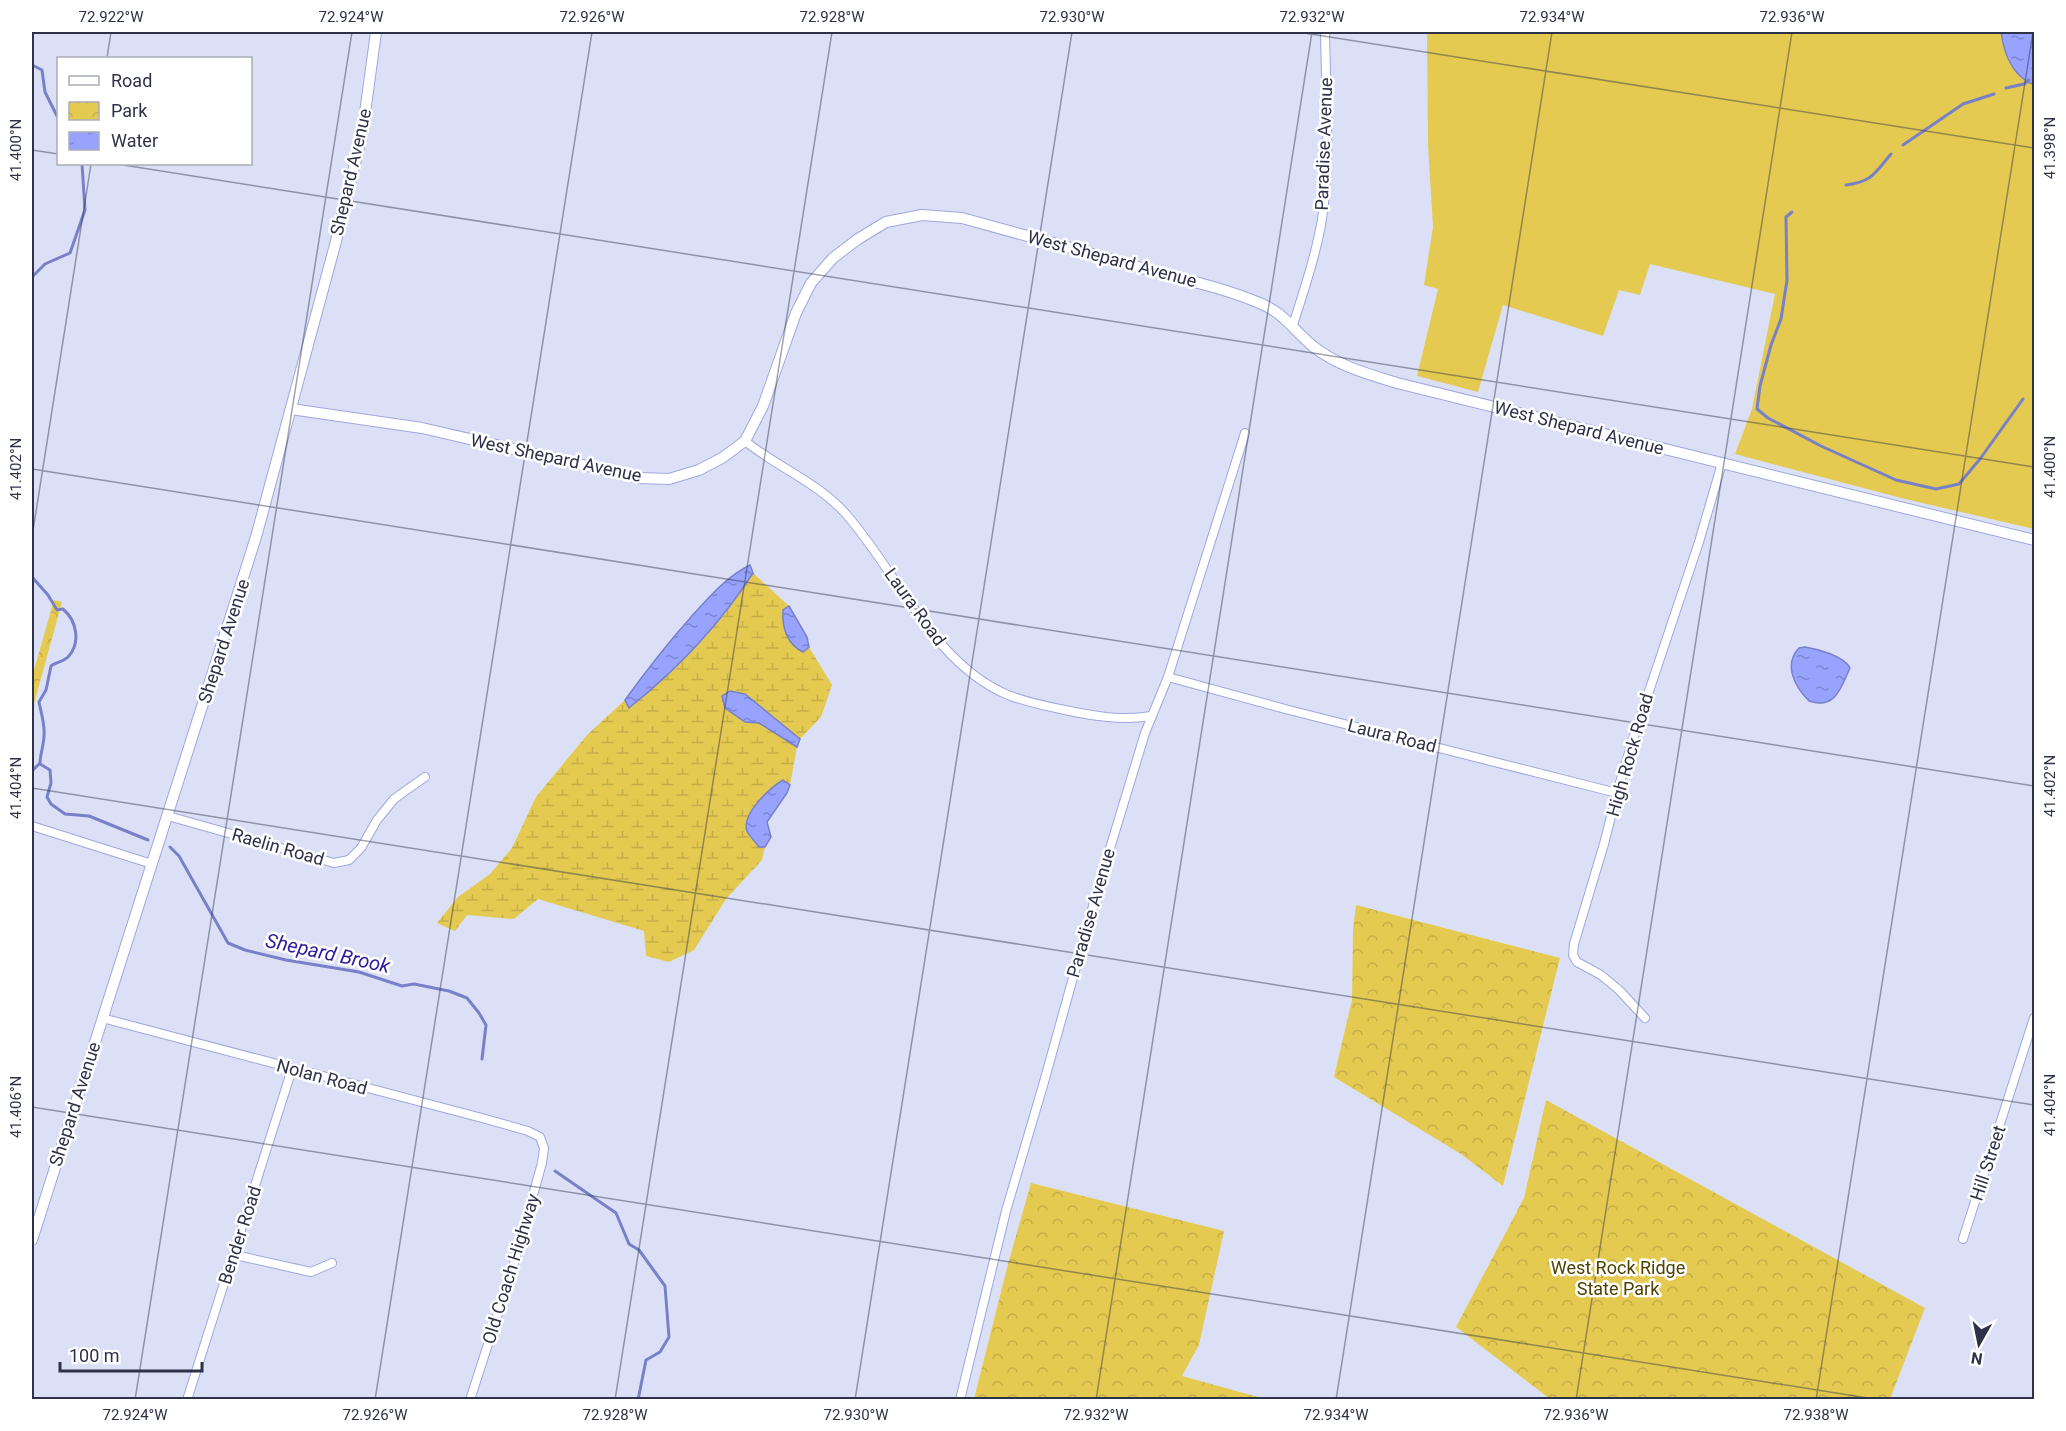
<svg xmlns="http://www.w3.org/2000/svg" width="2066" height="1431" font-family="Roboto,sans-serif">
  <defs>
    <pattern id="wetland-marsh" width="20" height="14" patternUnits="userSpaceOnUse" patternTransform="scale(1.5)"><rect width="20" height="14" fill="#e4ca51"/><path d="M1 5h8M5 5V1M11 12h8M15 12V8" fill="none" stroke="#c4ae48"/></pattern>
    <pattern id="park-crowns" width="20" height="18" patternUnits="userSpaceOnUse" patternTransform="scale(1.5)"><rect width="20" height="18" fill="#e4ca51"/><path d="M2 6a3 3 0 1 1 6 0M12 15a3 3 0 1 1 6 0" fill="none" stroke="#c4ae48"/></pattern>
    <pattern id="water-ripples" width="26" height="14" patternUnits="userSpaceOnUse" patternTransform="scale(1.5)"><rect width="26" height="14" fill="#97a3fe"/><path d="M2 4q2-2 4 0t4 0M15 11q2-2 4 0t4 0" fill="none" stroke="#7c85d0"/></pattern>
  </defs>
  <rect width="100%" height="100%" fill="#dce0f7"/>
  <!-- green -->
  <polygon fill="#e4ca51" points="1427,32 2034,32 2034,529 1905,499 1735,454 1752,409 1775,294 1650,264 1640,295 1619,290 1603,336 1503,305 1478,392 1417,376 1438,289 1424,285 1433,227 1428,144"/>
  <!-- wetland -->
  <path fill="url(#wetland-marsh)" d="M 753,573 L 789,606 L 783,610 C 785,629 784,643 803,652 L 809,647 L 832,685 L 821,717 L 800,739 L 745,694 L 745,722 L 759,723 L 797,747 L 790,785 L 783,780 L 747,821 L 747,831 L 759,847 L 765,847 L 762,860 L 726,899 L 694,950 L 669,962 L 646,956 L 644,931 L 538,899 L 514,919 L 467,915 L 455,931 L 439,924 L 437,923 L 458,897 L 490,874 L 512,848 L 536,797 L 587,735 L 625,700 L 630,708 C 678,669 721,626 753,573 Z"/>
  <!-- park -->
  <g fill="url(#park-crowns)">
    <polygon points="54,600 62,602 32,711 32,677"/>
    <polygon points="1356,905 1560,958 1503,1186 1461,1154 1334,1077 1352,1000 1353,931"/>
    <polygon points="1546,1100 1925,1308 1890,1399 1550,1399 1456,1327 1524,1198"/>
    <polygon points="1031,1183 1224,1231 1199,1345 1182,1376 1265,1399 974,1399 1008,1264"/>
  </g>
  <!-- water -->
  <g fill="url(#water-ripples)" stroke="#7881c7" stroke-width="1.5">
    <path d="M 2001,32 L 2034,32 L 2034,85 C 2012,76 2004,54 2001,32 Z"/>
    <path d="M 750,565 L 753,573 C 719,626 679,668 629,708 L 625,700 C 646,671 667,644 691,617 C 709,597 726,577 750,565 Z"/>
    <path d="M 789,606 L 807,637 L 809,647 L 803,652 C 787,644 782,628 783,610 Z"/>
    <path d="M 1805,647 C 1818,649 1844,656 1850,668 C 1841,687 1836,710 1809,701 C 1795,687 1783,665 1799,648 Z"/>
    <polygon points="730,691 745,694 800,739 797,747 759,723 745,722 725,708 722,696"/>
    <path d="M 783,780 L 790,785 L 787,793 L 767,822 L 771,837 L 765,847 L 759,847 C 756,842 749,836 747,831 C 741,814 770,788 783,780 Z"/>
  </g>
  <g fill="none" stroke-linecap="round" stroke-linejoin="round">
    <!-- stream -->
    <g stroke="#7881c7" stroke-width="3">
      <polyline points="32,65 42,70 45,92 58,118"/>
      <polyline points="2006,88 2024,84 2029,80"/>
      <polyline points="1903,145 1963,104 1994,94"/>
      <path d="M 1846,185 C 1873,181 1874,174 1891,154"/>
      <polyline points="1792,212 1786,217 1787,280 1781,319 1771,345 1760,386 1757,409 1768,418 1821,446 1896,480 1936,489 1959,484 1980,459 2023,399"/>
      <polyline points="32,277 45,264 70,253 85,210 82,164"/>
      <path d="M 32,577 L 48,595 L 57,610 L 63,609 C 77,621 81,643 68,657 C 64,661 55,663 51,666 L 46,690 L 39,702 C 41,713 45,724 44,735 C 44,745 40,754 40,764 L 50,770 L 51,783 L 47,797 L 51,804 L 65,814 L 89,816 L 148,840"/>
      <polyline points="32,771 39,764"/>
      <polyline points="170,847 179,856 228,943 245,950 286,960 359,972 402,986 414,984 449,991 467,998 479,1013 486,1025 482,1059"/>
      <polyline points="555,1171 616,1213 629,1244 639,1250 665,1286 669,1337 660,1352 646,1360 638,1400"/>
    </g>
    <defs>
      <g id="minor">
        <path d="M 1293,325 C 1304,290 1316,255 1322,219 C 1331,157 1326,94 1325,32"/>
        <path d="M 745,441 C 777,467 817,482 845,513 C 897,571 932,663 1008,695 C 1026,702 1045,706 1065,710 C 1093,716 1123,721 1151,716"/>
        <polyline points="1168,677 1289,710 1617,793"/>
        <polyline points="168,816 334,863 349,860 361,848 377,820 394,799 425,777"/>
        <polyline points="32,826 152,864"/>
        <polyline points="102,1018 482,1118 528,1131 540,1137 544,1148 542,1163 513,1267 470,1400"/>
        <polyline points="1645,1018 1619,990 1601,975 1577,962 1573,955 1574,944 1604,844 1617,793 1633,739 1699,542 1722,463"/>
        <polyline points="1963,1239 2034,1018"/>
        <polyline points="235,1255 311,1272 332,1263"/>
        <polyline points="187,1400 292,1069"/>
        <polyline points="960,1400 1006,1211 1044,1082 1098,888 1145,733 1168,677 1245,433"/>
      </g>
      <path id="tertiary" d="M 291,409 L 422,428 L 639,478 L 669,479 L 699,470 L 722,458 L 745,441 L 763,406 L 796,313 L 811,283 L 833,258 L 858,239 L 886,222 L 922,215 L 962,218 C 1025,235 1089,253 1152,271 C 1187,280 1223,288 1257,302 C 1284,312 1293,330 1314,347 C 1338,366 1368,374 1397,383 L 2034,540"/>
      <polyline id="secondary" points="32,1240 256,537 335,245 362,135 376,32"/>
    </defs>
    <!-- minor casing -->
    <use href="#minor" stroke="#9ea7de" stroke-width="10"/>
    <!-- tertiary casing -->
    <use href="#tertiary" stroke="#9ea7de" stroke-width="12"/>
    <!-- secondary casing -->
    <use href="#secondary" stroke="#9ea7de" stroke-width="12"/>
    <!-- minor -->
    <use href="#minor" stroke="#fff" stroke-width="8"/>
    <!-- tertiary -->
    <use href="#tertiary" stroke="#fff" stroke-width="10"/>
    <!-- secondary -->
    <use href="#secondary" stroke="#fff" stroke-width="10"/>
  </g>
  <!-- ticks -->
  <path fill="none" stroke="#2e3248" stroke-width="1.5" stroke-opacity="0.45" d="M 1298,32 L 2034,148M 107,58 L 111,32M 32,150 L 58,154M 117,164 L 2034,467M 32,469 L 2034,786M 32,537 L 91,164M 32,788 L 2034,1105M 32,1107 L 1880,1400M 135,1400 L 352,32M 375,1400 L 592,32M 615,1400 L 832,32M 855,1400 L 1072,32M 1096,1400 L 1312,32M 1336,1400 L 1552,32M 1576,1400 L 1792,32M 1816,1400 L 2033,32"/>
  <g text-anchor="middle" stroke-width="5" stroke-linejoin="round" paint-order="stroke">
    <!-- street labels -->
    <g font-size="18" fill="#2e3248" stroke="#fff">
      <text transform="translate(1324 144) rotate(-88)" y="6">Paradise Avenue</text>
      <text transform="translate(351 172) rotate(-77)" y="6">Shepard Avenue</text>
      <text transform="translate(1112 259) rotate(15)" y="6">West Shepard Avenue</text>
      <text transform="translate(1579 428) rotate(14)" y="6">West Shepard Avenue</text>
      <text transform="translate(556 458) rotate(12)" y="6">West Shepard Avenue</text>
      <text transform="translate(915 607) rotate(54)" y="6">Laura Road</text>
      <text transform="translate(224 641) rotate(-72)" y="6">Shepard Avenue</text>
      <text transform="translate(1392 736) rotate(14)" y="6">Laura Road</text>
      <text transform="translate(1630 755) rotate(-74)" y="6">High Rock Road</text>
      <text transform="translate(278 847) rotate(16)" y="6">Raelin Road</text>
      <text transform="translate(1091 913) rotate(-74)" y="6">Paradise Avenue</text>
      <text transform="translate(322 1077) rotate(15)" y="6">Nolan Road</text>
      <text transform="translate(75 1104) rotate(-72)" y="6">Shepard Avenue</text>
      <text transform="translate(1988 1163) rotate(-72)" y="6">Hill Street</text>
      <text transform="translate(240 1235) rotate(-72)" y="6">Bender Road</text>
      <text transform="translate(511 1269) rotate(-73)" y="6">Old Coach Highway</text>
    </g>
    <!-- park labels -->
    <g font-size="18" fill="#4e4202" stroke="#fff">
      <text x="1618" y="1274">West Rock Ridge<tspan x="1618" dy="21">State Park</tspan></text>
    </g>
    <!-- water labels -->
    <g font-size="20" font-style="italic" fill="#2e1b9e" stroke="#fff">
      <text transform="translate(328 953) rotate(12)" y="7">Shepard Brook</text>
    </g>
  </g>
  <!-- border -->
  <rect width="2066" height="1431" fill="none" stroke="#ffffff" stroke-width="66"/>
  <!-- legend -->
  <rect x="57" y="57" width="195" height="108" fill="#ffffff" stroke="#abadb6" stroke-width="1.5"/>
  <rect x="69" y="76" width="30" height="9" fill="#ffffff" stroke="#abadb6" stroke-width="1.5"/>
  <text x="111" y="87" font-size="18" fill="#2e3248">Road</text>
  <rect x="69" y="102" width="30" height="18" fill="url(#park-crowns)" stroke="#abadb6" stroke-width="1.5"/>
  <text x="111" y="117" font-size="18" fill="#2e3248">Park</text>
  <rect x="69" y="132" width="30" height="18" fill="url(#water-ripples)" stroke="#abadb6" stroke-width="1.5"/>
  <text x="111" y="147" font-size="18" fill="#2e3248">Water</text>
  <!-- north arrow -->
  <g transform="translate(1979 1344) rotate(189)" stroke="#ffffff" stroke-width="4.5" paint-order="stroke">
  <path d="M0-4.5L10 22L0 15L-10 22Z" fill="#2e3248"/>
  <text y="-9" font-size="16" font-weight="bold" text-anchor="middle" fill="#2e3248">N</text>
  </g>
  <!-- scale -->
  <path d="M60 1362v9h142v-9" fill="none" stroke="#2e3248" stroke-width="3"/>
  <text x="69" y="1362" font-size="18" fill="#2e3248" stroke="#ffffff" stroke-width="4.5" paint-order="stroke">100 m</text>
  <rect x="33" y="33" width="2000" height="1365" fill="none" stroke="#2e3248" stroke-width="2"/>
  <g font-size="15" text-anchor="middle" fill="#2e3248">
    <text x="111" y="22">72.922°W</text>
    <text x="351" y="22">72.924°W</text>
    <text x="592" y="22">72.926°W</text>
    <text x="832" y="22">72.928°W</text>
    <text x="1072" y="22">72.930°W</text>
    <text x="1312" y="22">72.932°W</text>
    <text x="1552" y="22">72.934°W</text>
    <text x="1792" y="22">72.936°W</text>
    <text transform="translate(2050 148) rotate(-90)" y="5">41.398°N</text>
    <text transform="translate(16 150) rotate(-90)" y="5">41.400°N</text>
    <text transform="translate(2050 467) rotate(-90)" y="5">41.400°N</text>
    <text transform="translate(16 469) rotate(-90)" y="5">41.402°N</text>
    <text transform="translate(2050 786) rotate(-90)" y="5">41.402°N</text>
    <text transform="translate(16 788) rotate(-90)" y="5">41.404°N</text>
    <text transform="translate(2050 1105) rotate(-90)" y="5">41.404°N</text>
    <text transform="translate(16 1107) rotate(-90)" y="5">41.406°N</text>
    <text x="135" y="1420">72.924°W</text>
    <text x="375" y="1420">72.926°W</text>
    <text x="615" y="1420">72.928°W</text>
    <text x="856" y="1420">72.930°W</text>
    <text x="1096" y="1420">72.932°W</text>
    <text x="1336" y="1420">72.934°W</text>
    <text x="1576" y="1420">72.936°W</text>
    <text x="1816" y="1420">72.938°W</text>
  </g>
</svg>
